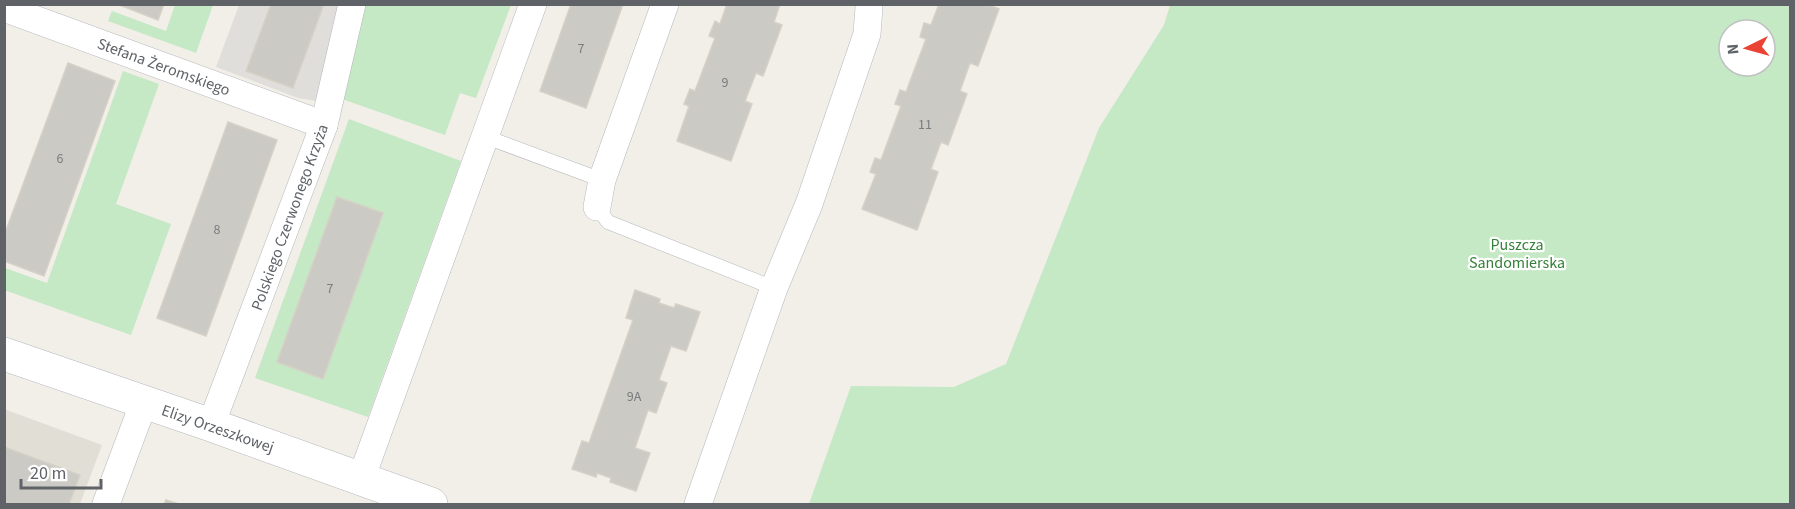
<svg xmlns="http://www.w3.org/2000/svg" width="1795" height="509" font-family="'Source Sans 3',sans-serif">
  <rect width="100%" height="100%" fill="#f1efe8"/>
  <!-- industrial -->
  <polygon fill="#e0deda" points="239,5 352,5 329,103 298,98 216,67"/>
  <!-- education -->
  <polygon fill="#e1ded6" points="4,409 102,445 80,504 5,504"/>
  <!-- green -->
  <g fill="#c5e8c5" fill-rule="evenodd">
    <polygon points="175,5 213,5 196,53 108,21 112,11 166,31"/>
    <polygon points="363,5 511,5 476,98 460,93 445,135 339,98"/>
    <path d="M 1170,5 L 1790,5 L 1790,504 L 809,504 L 851,386 L 954,387 L 1006,364 L 1099,128 L 1164,25 ZM 1729,30 L 1765,30 L 1765,66 L 1729,66 Z"/>
    <polygon points="123,71 159,84 116,204 171,224 131,335 4,290 5,268 47,283"/>
    <polygon points="349,119 461,161 368,417 255,378"/>
  </g>
  <!-- building -->
  <g fill="#cccac5" stroke="#d6d1c6" stroke-width="1.5">
    <polygon points="117,4 164,4 158,20"/>
    <polygon points="271,4 324,4 293,88 246,71"/>
    <polygon points="571,4 623,4 586,108 540,91"/>
    <polygon points="727,4 780,4 774,22 782,25 763,76 756,73 745,101 752,104 731,161 677,141 689,106 684,104 690,89 695,91 715,38 709,36 715,21 720,24"/>
    <polygon points="939,4 987,4 999,9 978,66 970,63 960,91 967,94 948,145 941,142 931,169 938,172 917,230 862,209 876,174 870,172 875,158 881,160 901,106 895,104 900,90 906,92 926,39 920,37 924,23 931,25"/>
    <polygon points="68,63 115,81 44,276 4,261 4,236"/>
    <polygon points="228,122 277,140 206,336 157,318"/>
    <polygon points="337,197 383,213 323,379 277,362"/>
    <polygon points="635,290 660,299 659,303 674,308 676,304 700,312 686,351 671,346 659,380 667,383 656,413 648,410 635,448 650,453 636,491 610,482 611,478 597,473 596,477 572,469 582,441 589,443 633,320 626,318"/>
    <polygon points="4,447 80,475 69,504 4,504"/>
    <polygon points="166,500 179,504 164,504"/>
  </g>
  <g fill="none" stroke-linecap="round" stroke-linejoin="round">
    <defs>
      <g id="service">
        <polyline points="486,137 602,180"/>
        <polyline points="597,207 608,222 774,288"/>
      </g>
      <g id="minor">
        <polyline points="4,8 324,125"/>
        <polyline points="597,207 602,180 665,4"/>
        <polyline points="211,425 324,125 352,4"/>
        <polyline points="361,479 533,4"/>
        <polyline points="106,504 144,402"/>
        <polyline points="698,504 774,288 809,204 867,34 869,7"/>
      </g>
      <polyline id="tertiary" points="4,354 211,425 431,504"/>
    </defs>
    <!-- service casing -->
    <use href="#service" stroke="#b5b8bc" stroke-width="15"/>
    <!-- minor casing -->
    <use href="#minor" stroke="#b5b8bc" stroke-width="28"/>
    <!-- tertiary casing -->
    <use href="#tertiary" stroke="#b5b8bc" stroke-width="34"/>
    <!-- service -->
    <use href="#service" stroke="#fff" stroke-width="14"/>
    <!-- minor -->
    <use href="#minor" stroke="#fff" stroke-width="27"/>
    <!-- tertiary -->
    <use href="#tertiary" stroke="#fff" stroke-width="33"/>
  </g>
  <g text-anchor="middle" stroke-width="4.5" stroke-linejoin="round" paint-order="stroke">
    <!-- number labels -->
    <g font-size="14" fill="#7a7d7f">
      <text x="581" y="53">7</text>
      <text x="725" y="87">9</text>
      <text x="925" y="129">11</text>
      <text x="60" y="163">6</text>
      <text x="217" y="234">8</text>
      <text x="330" y="293">7</text>
      <text x="634" y="401">9A</text>
    </g>
    <!-- street labels -->
    <g font-size="16" fill="#5f6368" stroke="#fff">
      <text transform="translate(164 66) rotate(20)" y="6">Stefana Żeromskiego</text>
      <text transform="translate(289 217) rotate(-70)" y="6">Polskiego Czerwonego Krzyża</text>
      <text transform="translate(218 428) rotate(19)" y="6">Elizy Orzeszkowej</text>
    </g>
    <!-- park labels -->
    <g font-size="16" fill="#348238" stroke="#fff">
      <text x="1517" y="250">Puszcza<tspan x="1517" dy="18">Sandomierska</tspan></text>
    </g>
  </g>
  <!-- border -->
  <rect width="1795" height="509" fill="none" stroke="#5f6368" stroke-width="12"/>
  <!-- north arrow -->
  <g transform="translate(1747 48) rotate(265)"><circle r="28" fill="#ffffff" stroke="#bfc1c3" stroke-width="1.5"/>
  <path d="M0-4.5L10 22L0 15L-10 22Z" fill="#ea4335"/>
  <text y="-9" font-size="16" font-weight="bold" text-anchor="middle" fill="#5f6368">N</text>
  </g>
  <!-- scale -->
  <path d="M21 479v9h80v-9" fill="none" stroke="#5f6368" stroke-width="3"/>
  <text x="30" y="479" font-size="18" fill="#5f6368" stroke="#ffffff" stroke-width="4.5" paint-order="stroke">20 m</text>
</svg>
